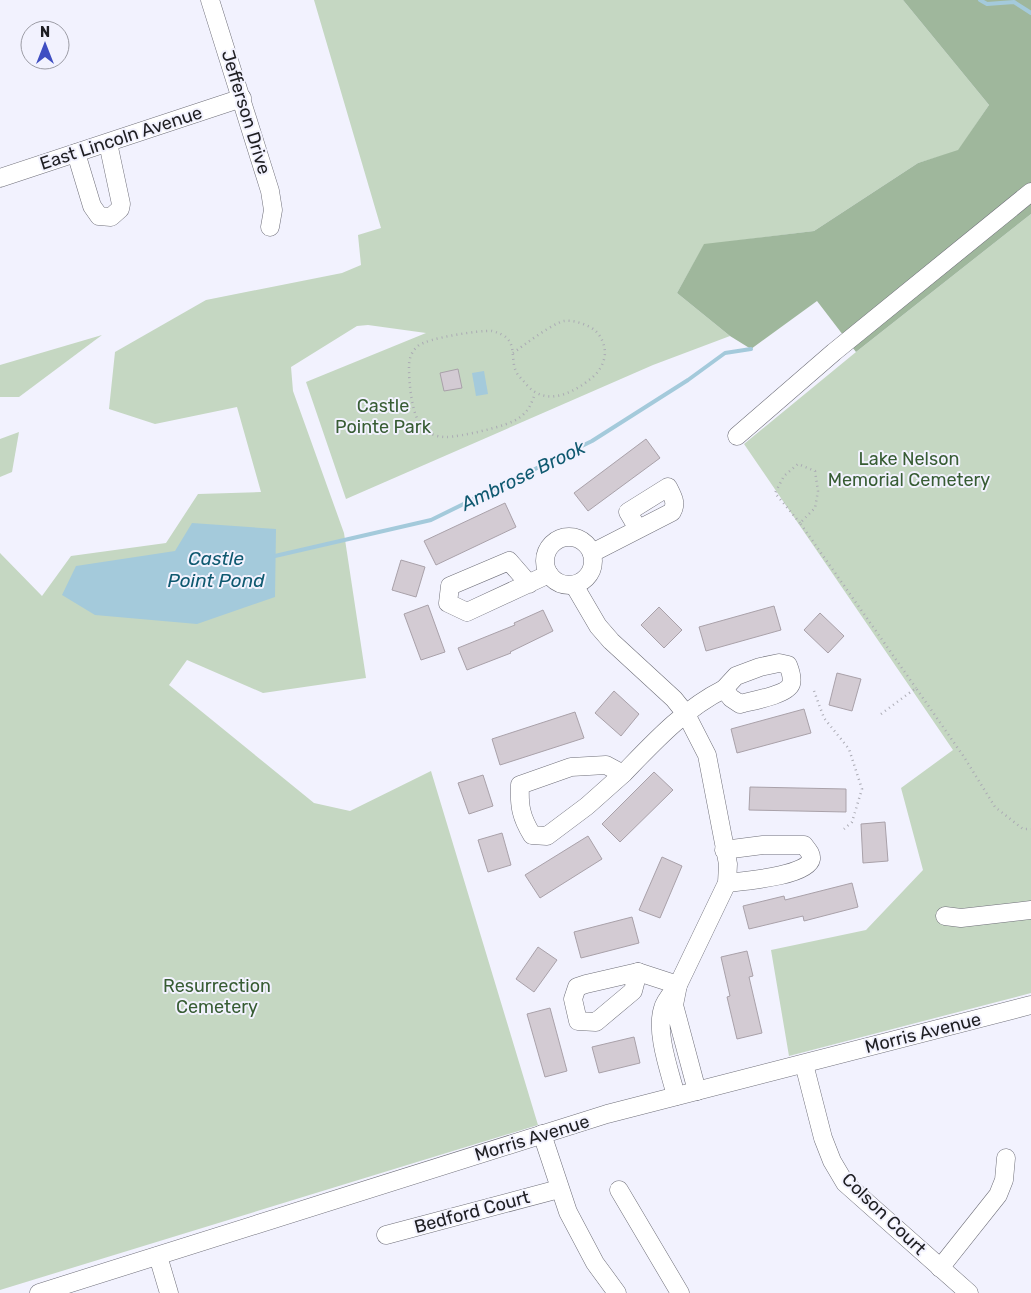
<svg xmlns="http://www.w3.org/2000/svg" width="1031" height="1293" font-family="Rubik,sans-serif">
  <rect width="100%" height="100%" fill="#f2f2fe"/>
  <!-- green -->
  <g fill="#c5d7c2">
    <polygon points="314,0 903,0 989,105 958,151 918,163 814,231 704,245 677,293 730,336 653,365 346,499 306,382 426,333 368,325 357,326 291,367 293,391 344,533 366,678 263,693 187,660 169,685 314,803 350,811 431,771 538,1125 0,1290 0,553 42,596 71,556 166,543 198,494 261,492 237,407 155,424 109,409 115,352 206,300 342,273 361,265 358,235 381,228"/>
    <polygon points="1031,214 1031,993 789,1056 771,950 866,930 923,870 901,788 953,750 744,444 856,352"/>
    <polygon points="102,335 19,397 0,397 0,365"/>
    <polygon points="19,432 12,472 0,477 0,439"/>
  </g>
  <!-- forest -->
  <polygon fill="#9fb79c" points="903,0 1031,0 1031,214 856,352 817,301 751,349 730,336 677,293 704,244 814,231 918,163 958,150 989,105"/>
  <!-- water -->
  <g fill="#a4cadb">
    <polygon points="484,371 488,394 476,396 472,373"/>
    <polygon points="192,523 276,529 275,597 197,624 95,615 62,595 76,566 175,551"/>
  </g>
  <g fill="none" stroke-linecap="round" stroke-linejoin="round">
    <!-- stream -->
    <g stroke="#a4cadb" stroke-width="4">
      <polyline points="980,0 987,4 1014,2 1031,13"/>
      <polyline points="275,556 431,520 592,441 688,380 725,353 751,349"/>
    </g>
  </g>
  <!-- building -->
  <g fill="#d3cbd3" stroke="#a9a1a9">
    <polygon points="458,369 462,388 444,391 440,373"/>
    <polygon points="646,439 660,458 588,511 574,493"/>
    <polygon points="505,503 516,527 436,565 424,541"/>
    <polygon points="401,560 425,567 416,597 392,590"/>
    <polygon points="428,605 445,652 421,660 404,614"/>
    <polygon points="774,606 781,630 706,651 699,627"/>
    <polygon points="659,607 682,630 664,648 641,625"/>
    <polygon points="543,610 553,631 510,652 511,653 467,670 458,648 515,625 514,623"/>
    <polygon points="820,613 844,636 828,653 804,630"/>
    <polygon points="837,673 861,679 852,711 829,705"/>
    <polygon points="614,691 639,714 621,736 595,713"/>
    <polygon points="804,709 811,733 737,753 731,729"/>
    <polygon points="575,712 584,738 500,765 492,739"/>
    <polygon points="654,772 673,790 620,842 602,824"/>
    <polygon points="483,775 493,806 469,814 458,783"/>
    <polygon points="750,787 846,789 846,812 749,810"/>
    <polygon points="885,822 888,861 863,863 861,824"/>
    <polygon points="502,833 511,865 488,872 478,840"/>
    <polygon points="588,836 602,859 540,898 525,875"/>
    <polygon points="662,857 682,866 660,918 639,910"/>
    <polygon points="852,883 858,907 804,921 803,916 749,929 743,906 784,896 785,900"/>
    <polygon points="632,917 639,943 581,958 574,932"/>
    <polygon points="538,947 557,960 534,992 516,979"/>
    <polygon points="747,951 753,976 749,977 762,1033 737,1039 727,997 730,996 721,957"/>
    <polygon points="550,1008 567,1071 545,1077 527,1014"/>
    <polygon points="634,1037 640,1063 599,1073 592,1047"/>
  </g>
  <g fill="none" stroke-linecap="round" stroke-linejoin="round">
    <defs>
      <g id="minor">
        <polyline points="210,0 270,191 273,210 270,227"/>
        <polyline points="76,153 92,206 99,216 111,217 120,209 121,204 108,143"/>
        <polyline points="0,178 242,98"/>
        <polyline points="737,436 834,352 1031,192"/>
        <circle cx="569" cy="561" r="24"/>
        <path d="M 592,553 L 672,512 C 677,503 673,497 668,487 L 628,512 L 638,529"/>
        <polyline points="529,584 509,561 450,586 448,603 467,612 549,574"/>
        <polyline points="574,585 598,626 611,641 674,699 686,714 707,755 728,864 727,883 678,985 638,972"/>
        <path d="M 779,663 L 788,665 C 790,670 793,678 791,684 C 787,695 751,701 740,704 L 731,698 L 724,689 L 736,676 L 760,667 Z"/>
        <path d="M 606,765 L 623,774 L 587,806 L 547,836 L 532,835 C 521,817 519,806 520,785 L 571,767 Z"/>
        <path d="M 623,774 C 654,742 684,709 724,689"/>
        <path d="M 724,850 L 763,845 L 804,845 C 807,849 812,854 811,859 C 808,876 743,881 727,883"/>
        <polyline points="945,916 961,918 1031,910"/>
        <polygon points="638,972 633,991 596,1022 578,1021 573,999 577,987 586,984"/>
        <polyline points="804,1064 823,1138 832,1161 845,1183 969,1293"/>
        <path d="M 676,1096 C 670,1072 655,1032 663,1008 C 665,1000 673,992 678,985 L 674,1005 L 697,1091"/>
        <polyline points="542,1134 568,1212 595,1263 617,1293"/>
        <polyline points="619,1190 680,1293"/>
        <polyline points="386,1235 559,1189"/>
        <polyline points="158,1256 169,1293"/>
        <polyline points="940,1268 998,1195 1004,1180 1006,1158"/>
        <polyline points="39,1293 607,1114 1031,1005"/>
      </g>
    </defs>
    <!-- minor casing -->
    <use href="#minor" stroke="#6f6f79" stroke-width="19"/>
    <!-- path -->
    <g stroke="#ababb4" stroke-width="2.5" stroke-dasharray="1 4" stroke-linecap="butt">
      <path d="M 513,353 C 524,345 553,323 564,321 C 573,320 582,323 590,327 C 599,332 604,341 605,352 C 605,363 598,374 589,380 C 570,395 544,406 526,384 C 522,379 517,375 515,369 C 511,356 516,343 503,335 C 499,333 496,332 492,331 C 480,330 427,338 418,346 C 412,351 409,358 409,366 C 409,382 411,415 423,428 C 429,434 437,437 446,437 C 460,437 509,426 519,418 C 528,412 532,403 535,393"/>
      <polyline points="800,523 775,493 784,476 798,464 815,471 818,491 815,508 800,523 916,688"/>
      <polyline points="814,691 824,718 849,749 862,789 852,822 844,829"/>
      <polyline points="881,714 916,688 964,757 995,807 1023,829 1031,829"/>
    </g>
    <!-- minor -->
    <use href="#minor" stroke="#fff" stroke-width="18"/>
  </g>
  <g text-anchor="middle" stroke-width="4" stroke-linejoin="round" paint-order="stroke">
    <!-- street labels -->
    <g font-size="18" fill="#1e1e22" stroke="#f2f2fe">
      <text transform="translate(246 112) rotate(73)" y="6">Jefferson Drive</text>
      <text transform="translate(121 138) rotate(-18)" y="6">East Lincoln Avenue</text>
      <text transform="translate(923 1033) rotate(-14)" y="6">Morris Avenue</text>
      <text transform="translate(532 1138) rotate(-17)" y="6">Morris Avenue</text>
      <text transform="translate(472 1212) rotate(-15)" y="6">Bedford Court</text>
      <text transform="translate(884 1214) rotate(44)" y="6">Colson Court</text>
    </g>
    <!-- park labels -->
    <g font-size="18" fill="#375c33" stroke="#f2f2fe">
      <text x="383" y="412">Castle<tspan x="383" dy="21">Pointe Park</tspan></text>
      <text x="909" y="465">Lake Nelson<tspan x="909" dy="21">Memorial Cemetery</tspan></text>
      <text x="217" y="992">Resurrection<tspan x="217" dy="21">Cemetery</tspan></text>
    </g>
    <!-- water labels -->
    <g font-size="19" font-style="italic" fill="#0f5970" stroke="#f2f2fe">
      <text transform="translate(523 475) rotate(-26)" y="7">Ambrose Brook</text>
      <text x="216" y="565">Castle<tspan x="216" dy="22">Point Pond</tspan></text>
    </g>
  </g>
  <!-- north arrow -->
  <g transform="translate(45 45)"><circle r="24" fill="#f2f2fe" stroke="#9d9da6"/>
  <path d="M0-4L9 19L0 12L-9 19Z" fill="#3f4ec2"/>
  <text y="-8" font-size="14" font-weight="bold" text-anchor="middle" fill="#1e1e22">N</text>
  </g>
</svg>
